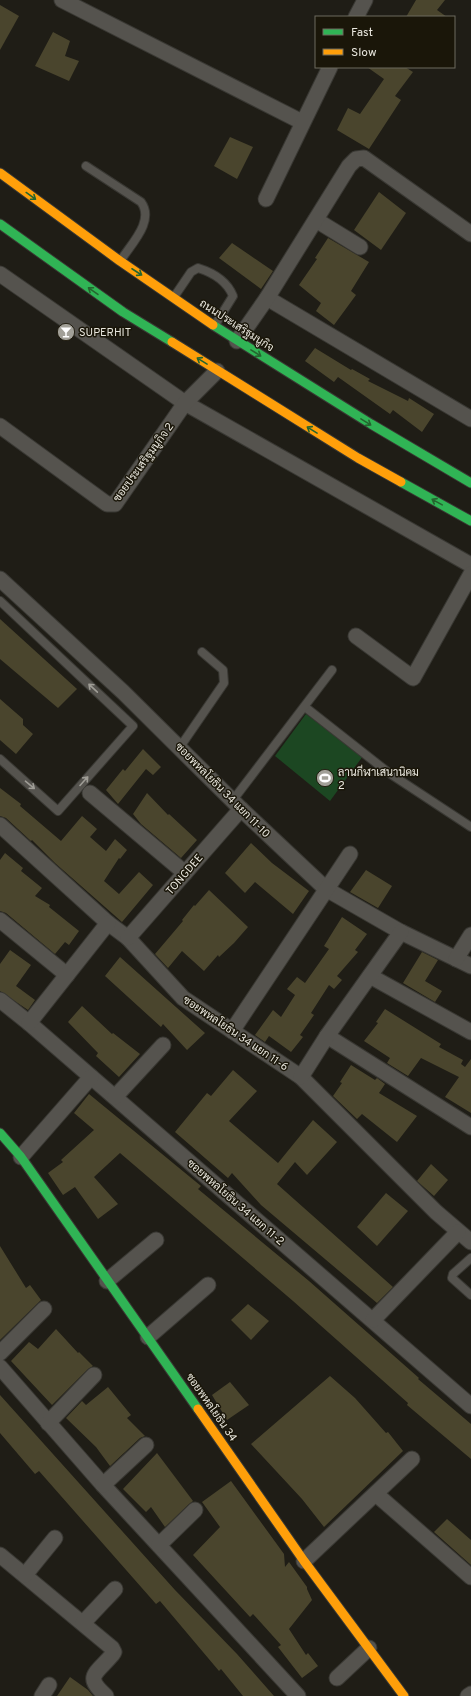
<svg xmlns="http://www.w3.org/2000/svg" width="471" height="1696" font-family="Overpass,Sarabun,sans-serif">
  <rect width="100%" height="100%" fill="#1f1d16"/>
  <!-- green -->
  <polygon fill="#1c4722" points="306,714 363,756 330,801 275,756"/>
  <!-- building -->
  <g fill="#4a452d">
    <polygon points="416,0 445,0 437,10 447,17 406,17"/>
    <polygon points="0,5 19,16 0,50"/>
    <polygon points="53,32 70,41 65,56 79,61 69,81 35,66"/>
    <polygon points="367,67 405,67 413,72 395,96 401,100 369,149 337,130 348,108 360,114 384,79"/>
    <polygon points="230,137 253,147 237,179 214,166"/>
    <polygon points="379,192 406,213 381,250 354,230"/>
    <polygon points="328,238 369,262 351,291 356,295 334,325 316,311 321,303 299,285 317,259 315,258"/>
    <polygon points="232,243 273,271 261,289 219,258"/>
    <polygon points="315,348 351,370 352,369 370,379 368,381 408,401 409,398 434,414 422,432 393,410 390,414 338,377 334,382 305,361"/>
    <polygon points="0,619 77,689 58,708 0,659"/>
    <polygon points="0,699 23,719 23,725 33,734 16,754 0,740"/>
    <polygon points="143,749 161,767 153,775 146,769 118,804 106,790 123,769 125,771"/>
    <polygon points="0,788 21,804 20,806 61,841 82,816 97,829 90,837 106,851 115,839 127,850 120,859 119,858 104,881 119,894 139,872 153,885 122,922 55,863 32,840 31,841 6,818 0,816"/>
    <polygon points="147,793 168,815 169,814 197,840 181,858 141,824 133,814"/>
    <polygon points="251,843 272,863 309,891 293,914 255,882 245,893 225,873"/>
    <polygon points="5,853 23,868 21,871 42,888 35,896 50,905 49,907 79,931 69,945 65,942 55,954 6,913 0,911 0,860"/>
    <polygon points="366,870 392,886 378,908 350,892"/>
    <polygon points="209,890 248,927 234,943 219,957 218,955 204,971 182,951 168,968 155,954 183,921 182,920 194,905 195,906"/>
    <polygon points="342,917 367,934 355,950 358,952 337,976 342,980 334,989 329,985 311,1013 314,1015 300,1035 303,1037 291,1052 269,1036 265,1042 255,1035 273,1010 281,1017 295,995 287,989 297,977 305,983 329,949 324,946"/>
    <polygon points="10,950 31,965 16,986 35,1000 28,1010 0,991 0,964"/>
    <polygon points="422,952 438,960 425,981 442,991 435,1002 403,983"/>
    <polygon points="120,957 205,1033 187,1050 163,1024 161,1027 105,976"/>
    <polygon points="82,1006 112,1034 113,1033 140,1054 119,1077 96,1056 98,1053 68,1022"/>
    <polygon points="385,1009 441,1044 439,1047 463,1060 461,1064 465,1067 471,1059 471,1113 445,1097 459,1077 421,1058 408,1076 387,1063 390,1058 364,1041 378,1023 376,1022"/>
    <polygon points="351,1065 375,1080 377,1078 385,1084 379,1093 417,1116 397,1142 362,1114 357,1119 333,1096 342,1083 340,1082"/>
    <polygon points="233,1070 257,1091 229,1121 278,1163 313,1120 337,1142 307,1175 295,1162 277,1184 393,1287 377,1303 261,1205 232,1173 228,1178 175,1132 207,1093 211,1096"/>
    <polygon points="89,1094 201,1186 198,1189 309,1281 419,1378 418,1379 471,1424 471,1459 407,1405 408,1403 293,1301 120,1153 94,1177 118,1204 98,1219 75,1187 63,1195 48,1173 63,1162 61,1160 94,1130 74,1113"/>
    <polygon points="431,1164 448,1180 434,1196 417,1181"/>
    <polygon points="386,1193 408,1211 377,1246 357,1227"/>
    <polygon points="0,1246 26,1288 30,1285 41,1300 0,1340"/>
    <polygon points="248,1304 269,1321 251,1340 231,1320"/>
    <polygon points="56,1329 78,1353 79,1352 93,1366 88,1369 52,1405 11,1361 29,1342 38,1349"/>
    <polygon points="330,1376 355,1398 386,1433 388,1432 403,1451 324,1527 302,1499 251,1444"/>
    <polygon points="230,1382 249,1405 227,1420 212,1395"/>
    <polygon points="108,1387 131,1415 127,1418 145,1436 140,1438 110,1466 96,1447 66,1418 82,1401 86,1405"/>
    <polygon points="0,1395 175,1590 237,1654 274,1696 243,1696 221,1669 219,1671 160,1601 156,1604 39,1471 35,1474 0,1433"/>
    <polygon points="157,1453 193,1501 189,1504 165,1527 151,1507 146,1512 123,1489"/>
    <polygon points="231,1481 284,1554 285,1567 289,1562 307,1587 307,1589 312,1600 289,1629 306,1655 308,1653 318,1666 302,1678 278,1647 281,1645 253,1614 250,1617 193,1555 220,1527 202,1502"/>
    <polygon points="447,1519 471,1540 471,1565 434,1532"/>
    <polygon points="70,1677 88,1690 93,1696 57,1696"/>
  </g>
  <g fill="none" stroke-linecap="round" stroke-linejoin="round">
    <defs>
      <g id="lane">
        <path d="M 86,166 L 141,202 C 155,221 131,244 121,260"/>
        <path d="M 174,297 L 191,272 L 198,268 C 214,273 227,281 233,296 L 215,325"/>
        <polyline points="0,601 133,726 58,811 0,759"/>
        <polyline points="305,707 389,773 471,827"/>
        <polyline points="180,747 224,683 223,670 202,652"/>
        <polyline points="233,800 332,670"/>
        <polyline points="471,1258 453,1274 452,1278 471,1295"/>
      </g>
      <g id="street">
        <polyline points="62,0 302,122"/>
        <polyline points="356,17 365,0"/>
        <polyline points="266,199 330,67"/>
        <polyline points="316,220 360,247"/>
        <polyline points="0,274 185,403 471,565"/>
        <polyline points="267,298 471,419"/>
        <polyline points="237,341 267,298 349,166 356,159 364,158 471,234"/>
        <polyline points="0,426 107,504 115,504 185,403 217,371"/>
        <polyline points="0,579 123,692 241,809 326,889 401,932 471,966"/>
        <polyline points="356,636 413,678 471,574"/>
        <polyline points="90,793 185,873"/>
        <polyline points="0,825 108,923 128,938 183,998 301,1077 436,1212 471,1242"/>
        <polyline points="0,920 67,975"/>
        <polyline points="128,938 241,809"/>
        <polyline points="456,959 471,935"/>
        <polyline points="370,976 471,1032"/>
        <polyline points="0,1000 29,1023 471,1406"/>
        <polyline points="29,1023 108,923"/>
        <polyline points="232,1031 350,854"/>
        <polyline points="327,1036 471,1127"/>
        <polyline points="301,1077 327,1036 401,932"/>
        <polyline points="115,1097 163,1045"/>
        <polyline points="21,1157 91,1077"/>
        <polyline points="107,1281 156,1240"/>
        <polyline points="373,1320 458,1232"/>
        <polyline points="148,1337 208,1285"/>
        <polyline points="0,1353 44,1309"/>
        <polyline points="0,1367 103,1485 298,1696"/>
        <polyline points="48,1423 94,1375"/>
        <polyline points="103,1485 146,1445"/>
        <polyline points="376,1494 471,1577"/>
        <polyline points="159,1545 195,1510"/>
        <path d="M 0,1555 L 112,1648 L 114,1652 L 112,1655 C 95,1675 84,1676 106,1696"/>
        <polyline points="304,1561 412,1459"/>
        <polyline points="25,1575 55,1538"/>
        <polyline points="83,1623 115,1589"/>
        <polyline points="337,1678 369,1648"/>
        <polyline points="42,1696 49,1685"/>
        <polyline points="468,1696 471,1694"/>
      </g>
      <g id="fast">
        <polyline points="0,224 123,312 172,342"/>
        <polyline points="213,325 371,424 471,483"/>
        <polyline points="401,482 471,521"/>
        <polyline points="0,1133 21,1157 198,1409"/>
      </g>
      <g id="slow">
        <polyline points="0,173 120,261 213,325"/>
        <polyline points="172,342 358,458 401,482"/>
        <polyline points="198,1409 304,1561 404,1696"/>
      </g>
    </defs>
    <!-- lane casing -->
    <use href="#lane" stroke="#393833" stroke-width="10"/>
    <!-- street casing -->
    <use href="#street" stroke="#393833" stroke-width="17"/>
    <!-- fast casing -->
    <use href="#fast" stroke="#393833" stroke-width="11"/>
    <!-- slow casing -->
    <use href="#slow" stroke="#393833" stroke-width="11"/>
    <!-- lane -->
    <use href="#lane" stroke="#55534e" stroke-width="8"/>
    <!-- street -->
    <use href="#street" stroke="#55534e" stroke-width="15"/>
    <!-- fast -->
    <use href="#fast" stroke="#30b455" stroke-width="9"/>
    <!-- slow -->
    <use href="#slow" stroke="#ff9f0a" stroke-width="9"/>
  </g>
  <!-- one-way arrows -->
  <defs><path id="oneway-shaft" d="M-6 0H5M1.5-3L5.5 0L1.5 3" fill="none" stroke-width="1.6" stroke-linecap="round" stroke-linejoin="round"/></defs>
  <g stroke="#25652f">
    <use href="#oneway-shaft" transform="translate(31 196) rotate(36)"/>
    <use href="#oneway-shaft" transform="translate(137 272) rotate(33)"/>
    <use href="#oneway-shaft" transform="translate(93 291) rotate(-145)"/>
    <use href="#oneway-shaft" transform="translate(256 353) rotate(32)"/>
    <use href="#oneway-shaft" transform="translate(202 361) rotate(-148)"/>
    <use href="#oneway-shaft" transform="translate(366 422) rotate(32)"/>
    <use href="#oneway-shaft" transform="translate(312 430) rotate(-148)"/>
    <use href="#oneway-shaft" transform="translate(437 502) rotate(-151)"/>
  </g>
  <g stroke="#9f9d96">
    <use href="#oneway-shaft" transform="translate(93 688) rotate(-137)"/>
    <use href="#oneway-shaft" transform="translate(84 781) rotate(-48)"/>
    <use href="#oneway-shaft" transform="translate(30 785) rotate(40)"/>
  </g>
  <!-- icons -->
  <defs>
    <symbol id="bar-disc" viewBox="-11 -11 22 22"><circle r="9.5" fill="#a2a098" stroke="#1a1609"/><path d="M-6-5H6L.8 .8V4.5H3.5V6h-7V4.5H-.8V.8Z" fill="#fff"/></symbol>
    <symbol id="stadium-disc" viewBox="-11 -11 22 22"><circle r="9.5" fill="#a2a098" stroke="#1a1609"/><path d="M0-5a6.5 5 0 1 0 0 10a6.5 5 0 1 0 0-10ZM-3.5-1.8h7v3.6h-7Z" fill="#fff"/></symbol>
  </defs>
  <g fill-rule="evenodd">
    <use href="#bar-disc" x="56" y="322" width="20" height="20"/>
    <use href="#stadium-disc" x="315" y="768" width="20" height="20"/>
  </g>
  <g text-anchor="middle" stroke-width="3" stroke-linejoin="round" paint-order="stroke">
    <!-- street labels -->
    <g font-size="11" fill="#e9e7de" stroke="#1a1609">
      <text transform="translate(237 325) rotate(33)" y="4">ถนนประเสริฐมนูกิจ</text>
      <text transform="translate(143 462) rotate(-54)" y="4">ซอยประเสริฐมนูกิจ 2</text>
      <text transform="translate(223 790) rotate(45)" y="4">ซอยพหลโยธิน 34 แยก 11-10</text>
      <text transform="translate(184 874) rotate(-49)" y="4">TONGDEE</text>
      <text transform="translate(236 1033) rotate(34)" y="4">ซอยพหลโยธิน 34 แยก 11-6</text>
      <text transform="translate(236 1202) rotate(41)" y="4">ซอยพหลโยธิน 34 แยก 11-2</text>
      <text transform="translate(212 1407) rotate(55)" y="4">ซอยพหลโยธิน 34</text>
    </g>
    <!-- poi labels -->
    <g font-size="11" fill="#e9e7de" stroke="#1a1609" text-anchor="start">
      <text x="79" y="336">SUPERHIT</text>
      <text x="338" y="776">ลานกีฬาเสนานิคม<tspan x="338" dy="13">2</tspan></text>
    </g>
  </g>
  <!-- legend -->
  <rect x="315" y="16" width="140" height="52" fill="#1a1609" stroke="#6d6a5e"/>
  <rect x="323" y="29" width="20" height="6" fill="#30b455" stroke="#6d6a5e"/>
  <text x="351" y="36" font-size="12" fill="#e9e7de">Fast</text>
  <rect x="323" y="49" width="20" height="6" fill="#ff9f0a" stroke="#6d6a5e"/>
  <text x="351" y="56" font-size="12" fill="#e9e7de">Slow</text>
</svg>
